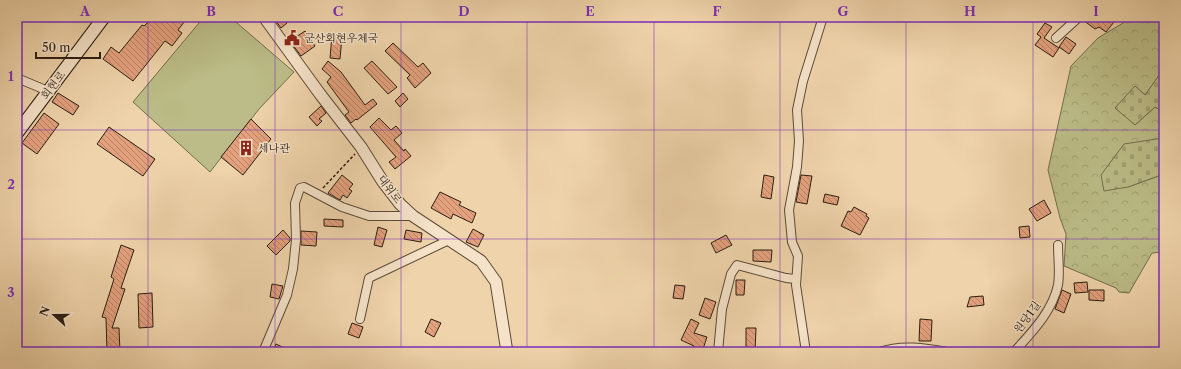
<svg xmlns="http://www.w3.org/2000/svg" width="1181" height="369" font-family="'Libre Caslon Text','Noto Serif KR',serif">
  <defs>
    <pattern id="forest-crowns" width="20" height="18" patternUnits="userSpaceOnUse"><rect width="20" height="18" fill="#bbbc87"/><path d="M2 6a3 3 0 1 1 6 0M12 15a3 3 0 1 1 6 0" fill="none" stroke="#a1a174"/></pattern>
    <pattern id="cemetery-stones" width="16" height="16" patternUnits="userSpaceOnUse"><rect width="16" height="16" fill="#bbbc87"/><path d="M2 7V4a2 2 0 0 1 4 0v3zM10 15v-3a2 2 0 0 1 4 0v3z" fill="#a1a174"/></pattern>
    <pattern id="building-back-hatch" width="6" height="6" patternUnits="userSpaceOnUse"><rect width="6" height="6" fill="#e3a17d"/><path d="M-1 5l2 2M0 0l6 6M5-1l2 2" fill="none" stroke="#b88365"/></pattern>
  </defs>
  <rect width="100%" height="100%" fill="#efd3aa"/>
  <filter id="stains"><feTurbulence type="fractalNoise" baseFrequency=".005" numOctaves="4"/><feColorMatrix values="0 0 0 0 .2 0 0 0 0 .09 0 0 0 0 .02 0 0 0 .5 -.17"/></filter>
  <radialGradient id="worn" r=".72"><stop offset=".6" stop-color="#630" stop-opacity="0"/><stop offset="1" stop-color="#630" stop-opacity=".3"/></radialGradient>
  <!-- green -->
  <polygon fill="#bbbc87" stroke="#736d4d" points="204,17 230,17 294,72 259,109 210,172 133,102"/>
  <!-- forest -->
  <polygon fill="url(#forest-crowns)" stroke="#736d4d" points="1133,17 1164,17 1164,76 1160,74 1145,95 1135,86 1135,125 1155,107 1164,112 1164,138 1128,187 1164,174 1164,254 1163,252 1152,253 1129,293 1119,292 1116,288 1064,266 1066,234 1060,218 1048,170 1071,66 1098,38"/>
  <!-- cemetery -->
  <g fill="url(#cemetery-stones)" stroke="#736d4d">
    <polygon points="1160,74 1164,76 1164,112 1155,107 1135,125 1115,108 1135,86 1145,95"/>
    <polygon points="1163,138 1164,174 1128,187 1104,191 1101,175 1124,144"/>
  </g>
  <!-- building -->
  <g fill="url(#building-back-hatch)" stroke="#2b1e13">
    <polygon points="154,17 164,17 168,22 172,17 188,17 178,30 182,33 172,46 165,41 133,81 103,59 111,47 119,53 142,25 144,26"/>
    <polygon points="273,17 283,17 287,23 281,28"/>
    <polygon points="1084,17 1099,17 1105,22 1109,17 1118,17 1106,32 1099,27 1095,29 1083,20"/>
    <polygon points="1045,23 1052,27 1044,38 1059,48 1053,57 1035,45 1041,37 1037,34"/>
    <polygon points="305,31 315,46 301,56 290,41"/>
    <polygon points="332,35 342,36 340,59 330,58"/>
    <polygon points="1066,37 1076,44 1069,54 1059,47"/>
    <polygon points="393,43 418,67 423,63 431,73 415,88 407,78 410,75 385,51"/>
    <polygon points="328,61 341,72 365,105 373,99 377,104 357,120 356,119 351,123 345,115 349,112 327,82 331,77 322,69"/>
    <polygon points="372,61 397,87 388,94 364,68"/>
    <polygon points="58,93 79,106 73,115 52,102"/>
    <polygon points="403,93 408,99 400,107 395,101"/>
    <polygon points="321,106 326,113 319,119 322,121 317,126 309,117"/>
    <polygon points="44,113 59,124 37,154 22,143"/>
    <polygon points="379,118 391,130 396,126 402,133 394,140 404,151 405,149 411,156 395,169 389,162 396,157 370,127"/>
    <polygon points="251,119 271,139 243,175 221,157"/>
    <polygon points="109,127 155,159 143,176 97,144"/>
    <polygon points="342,175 353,184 349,189 352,191 347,198 343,195 340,200 328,193"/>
    <polygon points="764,175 774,177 771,199 761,197"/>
    <polygon points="801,175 812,176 807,204 796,202"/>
    <polygon points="440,192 461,202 459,205 476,213 472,223 453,214 451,219 431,208"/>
    <polygon points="825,194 839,197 837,205 823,202"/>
    <polygon points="1044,200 1051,213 1037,221 1029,209"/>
    <polygon points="854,207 867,214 866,216 869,218 860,235 841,226 848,211 851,212"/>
    <polygon points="324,219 343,220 343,227 324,226"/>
    <polygon points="1029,226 1030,237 1020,238 1019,227"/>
    <polygon points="378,227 387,230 382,247 374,245"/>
    <polygon points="473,229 484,235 478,247 466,242"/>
    <polygon points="283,230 290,238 290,241 276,255 267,246"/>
    <polygon points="406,230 422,233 421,242 404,239"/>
    <polygon points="301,231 317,232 316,246 301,245"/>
    <polygon points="726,235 732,245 716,253 711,243"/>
    <polygon points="121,245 134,250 121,288 125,289 112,328 119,328 120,352 107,352 106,318 102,317 114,279 111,277"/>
    <polygon points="753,250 772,250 771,262 753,261"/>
    <polygon points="736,280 745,280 744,295 736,295"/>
    <polygon points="1087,282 1088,292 1075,293 1074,283"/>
    <polygon points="272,284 283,286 279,299 270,297"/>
    <polygon points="675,285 685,286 683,299 673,298"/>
    <polygon points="1062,290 1071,294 1064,313 1055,309"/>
    <polygon points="1089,290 1104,290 1104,301 1089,300"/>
    <polygon points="152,293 153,327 139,328 138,294"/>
    <polygon points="983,296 984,305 967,307 970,297"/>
    <polygon points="705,298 716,302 710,319 699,315"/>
    <polygon points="431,319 441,323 434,337 425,332"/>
    <polygon points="691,319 699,323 694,333 707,337 702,352 692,352 694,346 681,340"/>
    <polygon points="920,319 932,320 931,341 919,341"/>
    <polygon points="352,323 363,327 359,338 348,334"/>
    <polygon points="746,328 756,328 755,352 746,352"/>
    <polygon points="276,344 293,352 273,352"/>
  </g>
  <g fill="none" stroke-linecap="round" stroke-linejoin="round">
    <defs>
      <g id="minor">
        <polyline points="1056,38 1079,17"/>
        <polyline points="17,78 48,91"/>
        <polyline points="360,319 369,278 449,240"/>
        <polyline points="263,352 287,295 293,269 296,240 295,203 300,188 304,187 342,207 369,216 413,216"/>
        <polyline points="718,352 722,309 731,274 737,265 786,278 796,279"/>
        <polyline points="806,352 796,285 798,256 792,242 789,210 797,167 799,141 797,110 803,81 823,17"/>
        <path d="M 880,352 C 901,344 926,348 947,352"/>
        <path d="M 1014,352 C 1032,332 1052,312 1058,285 C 1060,274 1058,257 1058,245"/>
      </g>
      <polyline id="tertiary" points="264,17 320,94 361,147 383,182 400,204 413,216 481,261 496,282 507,352"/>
      <polyline id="secondary" points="17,133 104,17"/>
    </defs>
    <!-- minor casing -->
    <use href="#minor" stroke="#5c4b39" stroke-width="10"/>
    <!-- tertiary casing -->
    <use href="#tertiary" stroke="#5c4b39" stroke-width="13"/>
    <!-- secondary casing -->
    <use href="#secondary" stroke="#2b1e13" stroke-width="14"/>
    <!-- path -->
    <polyline stroke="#2b1e13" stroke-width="1.5" stroke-dasharray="3 2" stroke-linecap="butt" points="323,188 355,154"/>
    <!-- minor -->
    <use href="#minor" stroke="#f5e2c8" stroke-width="8"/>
    <!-- tertiary -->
    <use href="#tertiary" stroke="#f5e2c8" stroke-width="11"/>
    <!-- secondary -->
    <use href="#secondary" stroke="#f5e2c8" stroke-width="12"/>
  </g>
  <!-- grid -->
  <path fill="none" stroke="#7b2cbf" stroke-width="1" stroke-opacity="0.55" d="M 148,17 L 148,352M 275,17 L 275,352M 401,17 L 401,352M 527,17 L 527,352M 654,17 L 654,352M 780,17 L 780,352M 906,17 L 906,352M 1033,17 L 1033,352M 17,130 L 1164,130M 17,239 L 1164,239"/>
  <!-- icons -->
  <defs>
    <symbol id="civic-bare" viewBox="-9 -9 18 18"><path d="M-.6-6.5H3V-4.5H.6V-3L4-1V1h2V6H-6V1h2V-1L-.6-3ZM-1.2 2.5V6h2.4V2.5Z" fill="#8f2418" stroke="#f5e2c8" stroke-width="2.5" paint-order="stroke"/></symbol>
    <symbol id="building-bare" viewBox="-9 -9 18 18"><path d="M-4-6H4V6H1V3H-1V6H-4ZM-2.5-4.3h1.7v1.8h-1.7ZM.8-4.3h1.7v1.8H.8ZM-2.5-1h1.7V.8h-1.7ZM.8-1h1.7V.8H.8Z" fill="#8f2418" stroke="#f5e2c8" stroke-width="2.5" paint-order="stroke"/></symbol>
  </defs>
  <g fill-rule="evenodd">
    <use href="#civic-bare" x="281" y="27" width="22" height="22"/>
    <use href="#building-bare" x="235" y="137" width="22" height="22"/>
  </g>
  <g text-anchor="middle" stroke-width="3" stroke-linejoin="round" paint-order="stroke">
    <!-- poi labels -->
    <g font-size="11" fill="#2b1e13" stroke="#f5e2c8" text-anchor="start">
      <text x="304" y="42">군산회현우체국</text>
      <text x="258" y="152">세나관</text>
    </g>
    <!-- street labels -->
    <g font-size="11" fill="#2b1e13" stroke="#f5e2c8">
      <text transform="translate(53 85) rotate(-53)" y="4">회현로</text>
      <text transform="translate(390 189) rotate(53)" y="4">대위로</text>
      <text transform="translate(1027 317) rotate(-54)" y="4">원당1길</text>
    </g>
  </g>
  <!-- margin -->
  <rect width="1181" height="369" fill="none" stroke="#efd3aa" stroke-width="44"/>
  <!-- north arrow -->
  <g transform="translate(54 315) rotate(291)" stroke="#f5e2c8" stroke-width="3" paint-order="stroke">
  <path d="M0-3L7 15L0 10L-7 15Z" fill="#2b1e13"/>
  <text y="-6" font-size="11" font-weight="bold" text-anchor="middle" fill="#2b1e13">N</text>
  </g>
  <!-- scale -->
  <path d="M36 52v6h64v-6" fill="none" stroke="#2b1e13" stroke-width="2"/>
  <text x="42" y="52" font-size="12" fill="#2b1e13" stroke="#f5e2c8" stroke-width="3" paint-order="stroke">50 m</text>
  <rect x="22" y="22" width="1137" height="325" fill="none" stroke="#7b2cbf" stroke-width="1.5"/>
  <g font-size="13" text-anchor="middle" font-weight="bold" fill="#7b2cbf">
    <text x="85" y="16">A</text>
    <text x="211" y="16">B</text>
    <text x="338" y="16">C</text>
    <text x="464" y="16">D</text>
    <text x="590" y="16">E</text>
    <text x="717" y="16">F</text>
    <text x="843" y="16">G</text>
    <text x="970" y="16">H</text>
    <text x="1096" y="16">I</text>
    <text x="11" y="81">1</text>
    <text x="11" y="189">2</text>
    <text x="11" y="297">3</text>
  </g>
  <rect width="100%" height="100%" filter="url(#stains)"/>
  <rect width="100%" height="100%" fill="url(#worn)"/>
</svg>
